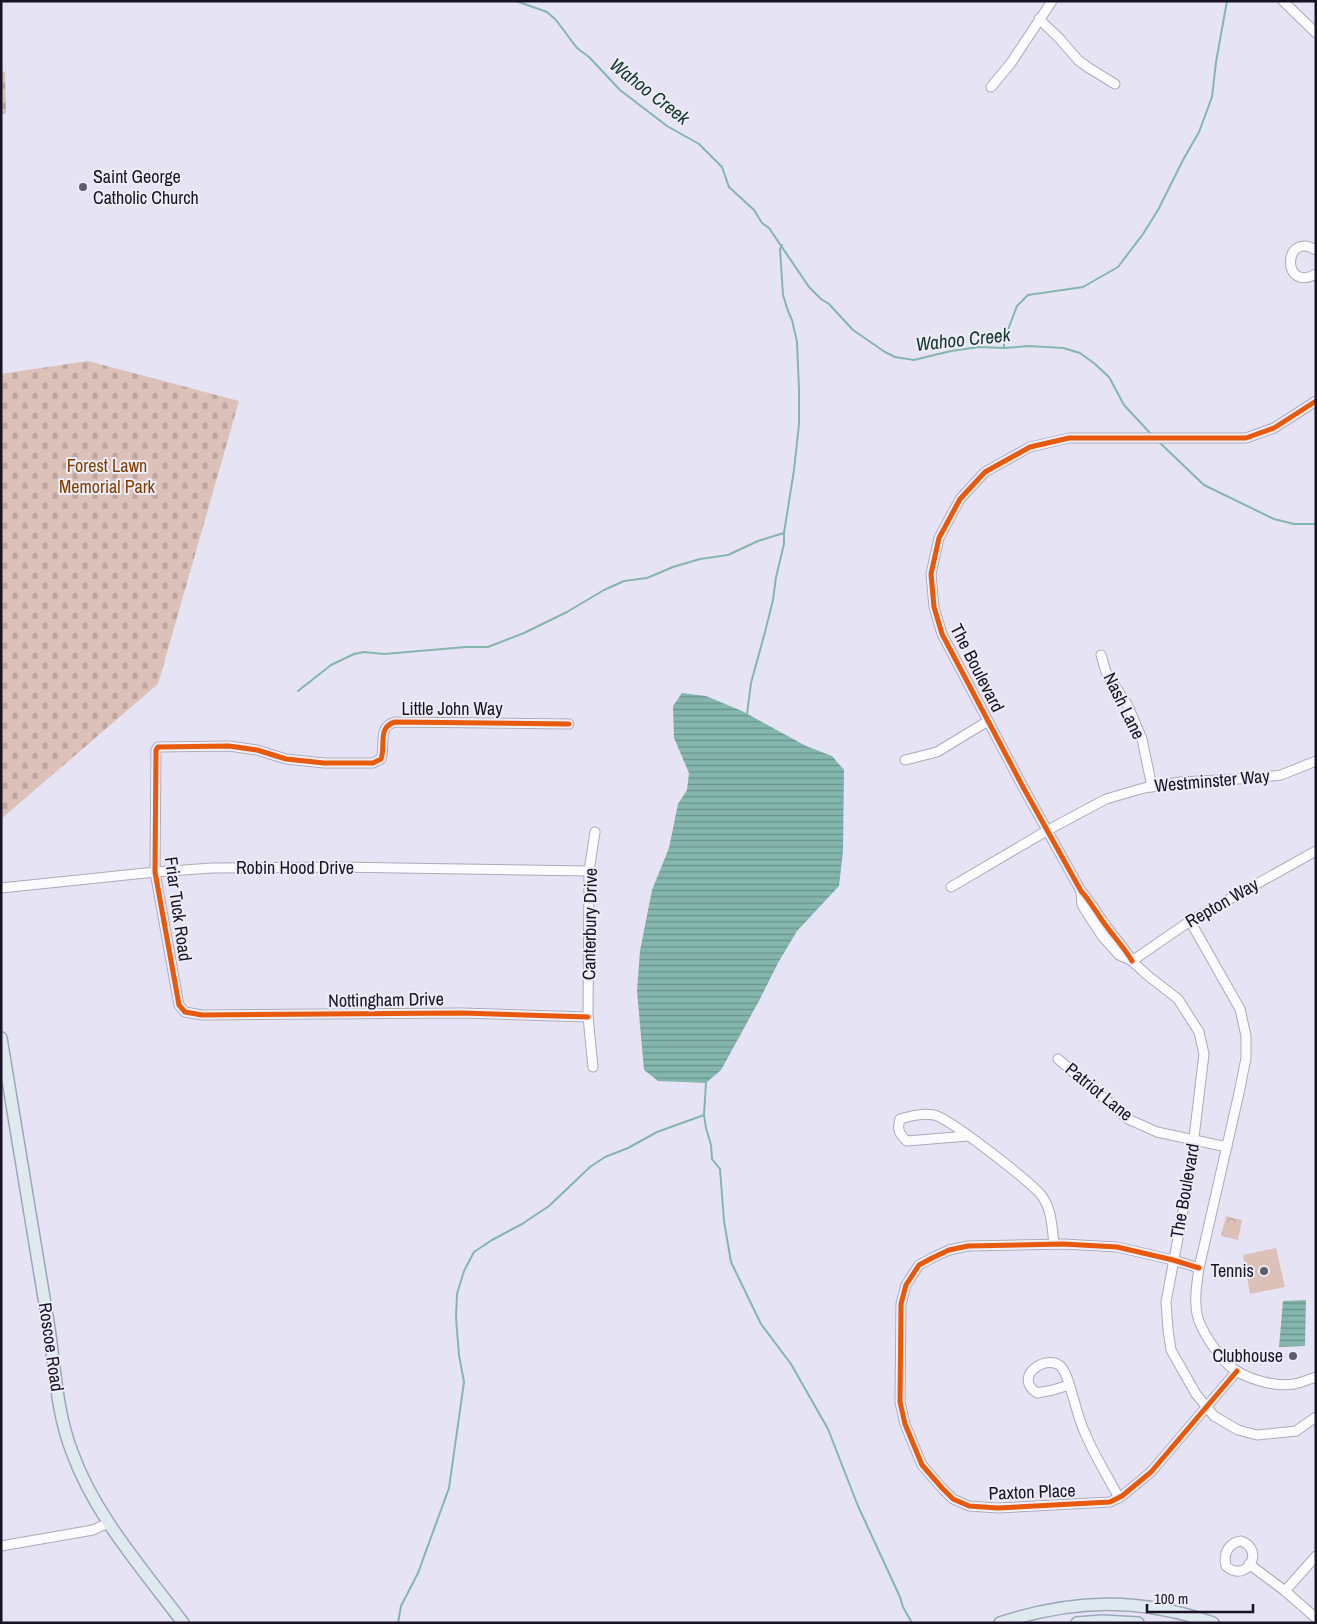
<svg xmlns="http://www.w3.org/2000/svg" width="1317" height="1624" font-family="'Archivo Narrow',sans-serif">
  <defs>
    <pattern id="cemetery-stones" width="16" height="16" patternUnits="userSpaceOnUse" patternTransform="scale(1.25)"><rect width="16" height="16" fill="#dcc1b9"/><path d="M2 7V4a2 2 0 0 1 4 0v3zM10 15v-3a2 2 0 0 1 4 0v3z" fill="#bca59f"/></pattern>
    <pattern id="park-crowns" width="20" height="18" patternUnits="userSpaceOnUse" patternTransform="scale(1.25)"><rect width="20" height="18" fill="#dcc1b9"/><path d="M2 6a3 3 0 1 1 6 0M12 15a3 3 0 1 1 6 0" fill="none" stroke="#bca59f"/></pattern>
    <pattern id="water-rules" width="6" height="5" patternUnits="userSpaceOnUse" patternTransform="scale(1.25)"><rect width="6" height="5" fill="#84b6ad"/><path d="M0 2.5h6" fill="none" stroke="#6b938d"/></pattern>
  </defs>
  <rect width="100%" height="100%" fill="#e6e3f4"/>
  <!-- cemetery -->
  <g fill="url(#cemetery-stones)">
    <polygon points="1,71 5,72 6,114 1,114"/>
    <polygon points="88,361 239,401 158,684 1,819 1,374"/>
  </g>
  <!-- park -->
  <polygon fill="url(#park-crowns)" points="1226,1216 1242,1220 1238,1240 1221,1236"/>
  <!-- pitch -->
  <polygon fill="#dcc1b9" points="1276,1248 1285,1287 1250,1294 1243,1255"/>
  <!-- water -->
  <g fill="url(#water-rules)">
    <polygon points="682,693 706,696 742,711 806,746 832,756 844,770 843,851 839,886 797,931 778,963 760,999 721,1070 706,1083 658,1081 644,1070 637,991 640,951 652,890 669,848 678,804 687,790 689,773 674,738 673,706"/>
    <polygon points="1306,1300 1305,1346 1279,1347 1283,1301"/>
  </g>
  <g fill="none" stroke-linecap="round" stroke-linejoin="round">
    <!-- stream -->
    <g stroke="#84b6ad" stroke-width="2">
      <polyline points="516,1 547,12 556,20 577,48 589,57 620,90 667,126 699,144 722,167 729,187 754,210 762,223 769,228 809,287 821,299 829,304 853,330 885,352 895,357 914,360 951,351 979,347 1004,348 1029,346 1063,348 1080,353 1095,364 1109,377 1124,405 1151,434"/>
      <polyline points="1004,348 1004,340 1017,306 1028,295 1083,287 1118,267 1143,234 1158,210 1183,160 1199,132 1212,97 1216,62 1227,1"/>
      <polyline points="1158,441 1204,485 1274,519 1294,524 1316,524"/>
      <polyline points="298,691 331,665 354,654 364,652 384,654 466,647 488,647 524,633 567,612 604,590 624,581 647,578 673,567 700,559 728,555 758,541 784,533"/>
      <polyline points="747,714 751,683 765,632 773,600 776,577 784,544 784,533 794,470 799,424 799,389 797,342 792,320 788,311 783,295 780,249 782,245"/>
      <polyline points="706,1083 704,1115 706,1128 711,1145 712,1159 720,1169 724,1221 731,1262 761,1324 791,1364 828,1429 858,1506 900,1597 903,1607 912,1623"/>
      <polyline points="398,1623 401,1606 418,1573 449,1488 464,1382 459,1355 456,1318 457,1294 464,1271 474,1252 492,1240 522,1224 549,1206 590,1167 605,1157 628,1148 657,1132 704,1115"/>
    </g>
    <defs>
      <g id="minor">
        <polyline points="1283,1 1316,33"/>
        <polyline points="1039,19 1059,38 1078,60 1089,68 1115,84"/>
        <polyline points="991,87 1011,63 1052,1"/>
        <path d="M 1316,250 C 1283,230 1281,293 1316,274"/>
        <polyline points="1101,655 1106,672 1128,706 1142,739 1152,787"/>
        <path d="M 569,724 L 395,722 C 377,727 386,745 381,759 L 373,763 L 324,763 L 286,759 L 257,750 L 229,746 L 158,747 L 156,750 L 155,872 L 179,1005 L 185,1012 L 202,1015 L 462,1013 L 588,1017"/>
        <polyline points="905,760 937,752 988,721"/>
        <polyline points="951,887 1048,830 1106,799 1144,788 1180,782 1256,778 1281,775 1316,761"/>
        <polyline points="1,888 155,872 212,868 336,867 589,871"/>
        <polyline points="1081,891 1082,905 1102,936 1119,955 1132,961 1147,975 1178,999 1199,1032 1204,1054 1189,1179 1166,1302 1168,1330 1171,1350 1196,1394 1214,1416 1238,1430 1257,1435 1296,1431 1316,1417"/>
        <path d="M 1190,921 L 1240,1009 L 1246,1036 L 1246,1058 L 1239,1093 L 1199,1268 C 1197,1284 1194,1298 1197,1314 C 1200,1330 1221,1361 1235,1370 C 1251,1380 1275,1387 1294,1384 C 1301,1383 1309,1379 1316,1377"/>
        <path d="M 1132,961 C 1124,947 1113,936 1104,923 C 1096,912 1090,901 1081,891 L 1023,787 L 942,634 L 934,607 L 931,574 L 939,538 L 960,499 L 985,472 L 1030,447 L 1069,438 L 1246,438 L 1274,428 L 1316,401"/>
        <polyline points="1132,961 1190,921 1316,851"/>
        <polyline points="1058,1059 1128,1119 1157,1132 1227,1147"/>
        <polyline points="593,1067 588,1017 589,871 595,832"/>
        <path d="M 968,1136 L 907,1141 C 899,1134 897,1130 900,1119 C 911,1116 922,1113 934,1115 C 948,1117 1032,1183 1042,1196 C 1052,1210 1052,1228 1054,1244"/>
        <polyline points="1199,1268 1173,1260 1117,1247 1063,1244 968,1246 949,1250 932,1258 919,1265 906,1285 901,1304 900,1402 905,1424 922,1465 942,1488 953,1499 969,1506 998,1508 1110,1502 1122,1496 1151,1472 1237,1371"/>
        <path d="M 1069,1385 L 1053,1390 L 1037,1393 C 1013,1377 1044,1355 1059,1365 C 1067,1370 1071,1392 1074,1400 C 1077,1411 1080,1423 1085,1433 C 1094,1455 1108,1477 1119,1498"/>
        <path d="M 1241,1541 C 1266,1550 1246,1584 1226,1566 C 1223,1554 1228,1543 1241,1541 Z"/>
        <polyline points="1,1546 93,1530 108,1523"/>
        <polyline points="1249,1564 1285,1591 1316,1618"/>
        <polyline points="1285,1591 1316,1556"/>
      </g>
      <g id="major">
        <path d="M 1,1038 C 17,1133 32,1228 48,1322 C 55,1365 56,1411 72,1452 C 95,1516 143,1569 183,1623"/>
        <path d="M 1000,1623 C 1073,1599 1140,1597 1213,1623"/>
        <polyline points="1077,1623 1102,1621 1138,1623"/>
      </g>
    </defs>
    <!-- minor casing -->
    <use href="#minor" stroke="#adaaba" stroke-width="11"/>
    <!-- major casing -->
    <use href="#major" stroke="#9aa8b8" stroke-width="14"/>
    <!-- minor -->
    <use href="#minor" stroke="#fbfbfd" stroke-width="9"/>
    <!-- major -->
    <use href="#major" stroke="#e1e9f0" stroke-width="11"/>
    <defs>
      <g id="cycleway">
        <path d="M 569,724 L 395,722 C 377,727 386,745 381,759 L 373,763 L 324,763 L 286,759 L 257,750 L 229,746 L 158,747 L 156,750 L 155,872 L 179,1005 L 185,1012 L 202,1015 L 462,1013 L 588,1017"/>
        <path d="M 1132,961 C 1124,947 1113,936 1104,923 C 1096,912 1090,901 1081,891 L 1023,787 L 942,634 L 934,607 L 931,574 L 939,538 L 960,499 L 985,472 L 1030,447 L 1069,438 L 1246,438 L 1274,428 L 1316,401"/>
        <polyline points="1199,1268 1173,1260 1117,1247 1063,1244 968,1246 949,1250 932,1258 919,1265 906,1285 901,1304 900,1402 905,1424 922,1465 942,1488 953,1499 969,1506 998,1508 1110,1502 1122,1496 1151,1472 1237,1371"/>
      </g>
    </defs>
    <!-- cycleway casing -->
    <use href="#cycleway" stroke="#edecf7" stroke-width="8"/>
    <!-- cycleway -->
    <use href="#cycleway" stroke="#e8590c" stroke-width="5"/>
  </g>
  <!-- markers -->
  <g fill="#5f5c6d" stroke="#edecf7" stroke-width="2">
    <circle cx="83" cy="187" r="5"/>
    <circle cx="1264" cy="1271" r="5"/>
    <circle cx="1293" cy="1356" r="5"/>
  </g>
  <g text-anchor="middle" stroke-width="4" stroke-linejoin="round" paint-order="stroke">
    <!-- poi labels -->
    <g font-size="18" fill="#171325" stroke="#edecf7" text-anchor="end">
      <text x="93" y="183" text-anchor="start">Saint George<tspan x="93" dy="21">Catholic Church</tspan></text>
      <text x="1254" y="1277">Tennis</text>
      <text x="1283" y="1362">Clubhouse</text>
    </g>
    <!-- park labels -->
    <g font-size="18" fill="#803e01" stroke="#edecf7">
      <text x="107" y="472">Forest Lawn<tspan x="107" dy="21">Memorial Park</tspan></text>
    </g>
    <!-- street labels -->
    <g font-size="18" fill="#171325" stroke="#edecf7">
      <text transform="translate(977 668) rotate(63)" y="6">The Boulevard</text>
      <text transform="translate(1124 706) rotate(64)" y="6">Nash Lane</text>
      <text x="452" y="715">Little John Way</text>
      <text transform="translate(1212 781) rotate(-5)" y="6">Westminster Way</text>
      <text x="295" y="874">Robin Hood Drive</text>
      <text transform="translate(1222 903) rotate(-30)" y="6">Repton Way</text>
      <text transform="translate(178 909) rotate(82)" y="6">Friar Tuck Road</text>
      <text transform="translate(590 924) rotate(-89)" y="6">Canterbury Drive</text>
      <text transform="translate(386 1000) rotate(-1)" y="6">Nottingham Drive</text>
      <text transform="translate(1099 1092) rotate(39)" y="6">Patriot Lane</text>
      <text transform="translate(1185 1191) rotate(-80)" y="6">The Boulevard</text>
      <text transform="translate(51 1347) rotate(82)" y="6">Roscoe Road</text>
      <text transform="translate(1032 1492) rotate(-2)" y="6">Paxton Place</text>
    </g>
    <!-- water labels -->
    <g font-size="19" font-style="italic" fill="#13372d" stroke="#edecf7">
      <text transform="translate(650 91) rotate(38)" y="7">Wahoo Creek</text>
      <text transform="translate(963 339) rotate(-6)" y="7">Wahoo Creek</text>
    </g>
  </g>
  <!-- border -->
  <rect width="1317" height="1624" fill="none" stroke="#171325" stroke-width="5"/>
  <!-- scale -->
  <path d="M1147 1604v8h106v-8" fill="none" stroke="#171325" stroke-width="2.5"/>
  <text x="1154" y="1604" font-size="15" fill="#171325" stroke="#edecf7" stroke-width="4" paint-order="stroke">100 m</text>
</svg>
